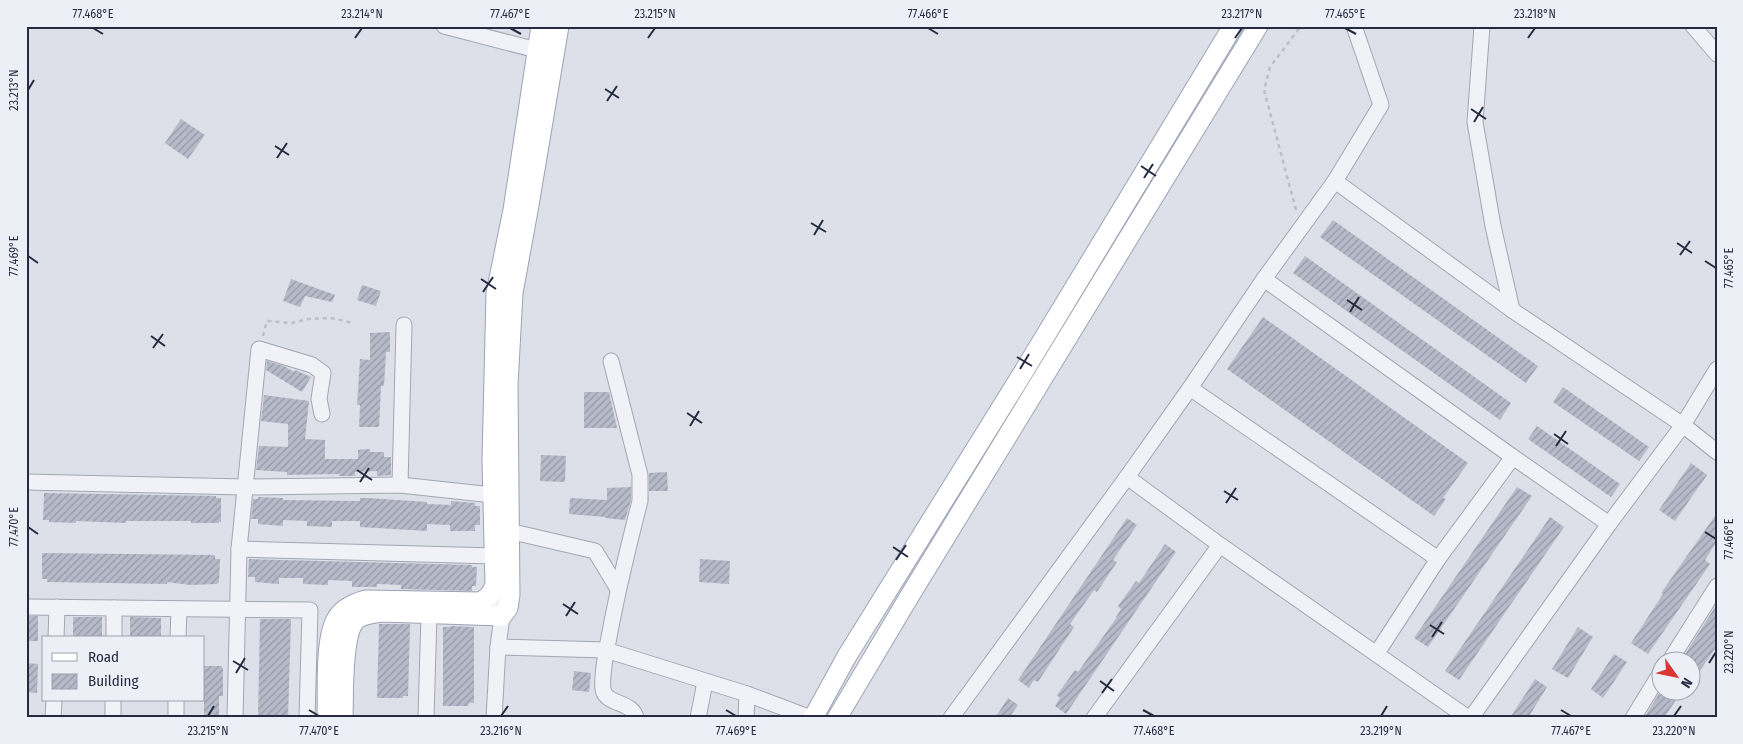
<svg xmlns="http://www.w3.org/2000/svg" width="1743" height="744" font-family="'Fira Sans Condensed',sans-serif">
  <defs>
    <pattern id="building-hatch" width="6" height="6" patternUnits="userSpaceOnUse" patternTransform="scale(1.25)"><rect width="6" height="6" fill="#b7bbc9"/><path d="M-1 1l2-2M0 6l6-6M5 7l2-2" fill="none" stroke="#9598a5"/></pattern>
  </defs>
  <rect width="100%" height="100%" fill="#dde0e9"/>
  <!-- building -->
  <g fill="url(#building-hatch)">
    <polygon points="181,119 205,135 188,159 165,143"/>
    <polygon points="1333,220 1538,366 1526,383 1320,237"/>
    <polygon points="1305,256 1511,403 1500,420 1293,273"/>
    <polygon points="291,279 335,295 332,302 305,296 300,307 283,301"/>
    <polygon points="362,285 381,291 376,306 357,300"/>
    <polygon points="1263,317 1468,463 1443,498 1446,499 1434,516 1227,369"/>
    <polygon points="390,332 390,352 386,352 384,386 381,386 379,427 359,427 360,405 357,405 360,359 370,360 370,333"/>
    <polygon points="267,361 284,366 294,372 295,370 311,377 302,392 266,370"/>
    <polygon points="1563,387 1649,447 1639,461 1553,402"/>
    <polygon points="584,392 609,392 617,428 584,428"/>
    <polygon points="264,395 309,401 305,439 325,440 325,459 358,459 358,450 370,449 370,452 384,452 384,457 391,457 391,475 377,476 377,471 355,472 355,476 339,476 339,474 287,475 287,472 256,470 259,446 288,447 288,424 261,421"/>
    <polygon points="1537,426 1620,484 1611,497 1528,439"/>
    <polygon points="541,455 566,456 565,482 540,481"/>
    <polygon points="1691,463 1707,475 1675,521 1659,510"/>
    <polygon points="667,472 668,491 649,491 649,473"/>
    <polygon points="631,487 631,500 625,520 605,518 605,517 569,514 570,498 607,500 607,488"/>
    <polygon points="1517,487 1532,496 1428,647 1414,638"/>
    <polygon points="44,493 216,496 216,498 221,498 221,522 219,521 219,523 191,523 191,521 126,521 126,523 76,521 76,523 49,522 49,520 43,520"/>
    <polygon points="258,497 283,498 283,500 360,501 360,498 368,498 427,502 427,504 451,505 451,501 475,503 475,506 480,506 480,525 475,525 475,531 450,531 450,525 427,524 427,531 360,527 360,521 332,521 332,527 307,526 307,521 283,520 283,526 258,524 258,519 251,519 253,499 258,499"/>
    <polygon points="1717,513 1717,541 1705,560 1710,564 1648,654 1631,643 1663,594 1661,593"/>
    <polygon points="1550,517 1564,527 1459,680 1445,671"/>
    <polygon points="1127,518 1137,525 1113,560 1117,562 1097,592 1094,590 1070,624 1074,627 1038,682 1034,680 1029,688 1018,680"/>
    <polygon points="1165,544 1176,552 1066,714 1055,706 1060,698 1057,695 1075,670 1078,672 1117,617 1116,617 1121,609 1118,606 1136,581 1139,583"/>
    <polygon points="42,553 215,555 215,559 220,559 219,582 217,584 190,585 167,582 167,584 47,582 47,579 42,579"/>
    <polygon points="249,559 472,565 472,567 477,567 476,586 472,586 472,591 401,589 401,585 377,584 377,587 352,587 352,581 328,580 328,585 303,584 303,578 279,578 279,584 255,582 255,577 248,577"/>
    <polygon points="700,559 730,561 729,584 699,582"/>
    <polygon points="1717,604 1717,646 1690,685 1690,662 1680,662"/>
    <rect x="26" y="616" width="12" height="25"/>
    <rect x="73" y="617" width="29" height="21"/>
    <polygon points="130,617 161,618 161,638 130,638"/>
    <polygon points="260,619 291,619 288,718 258,718"/>
    <polygon points="379,624 410,624 408,696 403,696 403,698 377,698"/>
    <polygon points="450,626 474,627 474,703 469,703 468,706 443,706 443,627 450,627"/>
    <polygon points="1578,627 1593,637 1568,678 1552,669"/>
    <polygon points="1614,654 1627,662 1603,698 1591,689"/>
    <polygon points="26,663 38,664 37,693 26,692"/>
    <polygon points="204,666 222,666 223,669 223,696 219,696 219,718 204,718"/>
    <polygon points="574,671 591,673 589,692 572,690"/>
    <polygon points="1535,679 1547,687 1528,718 1510,718"/>
    <polygon points="1660,692 1670,692 1678,697 1664,718 1644,718"/>
    <polygon points="1008,698 1018,705 1009,718 995,718"/>
  </g>
  <g fill="none" stroke-linecap="round" stroke-linejoin="round">
    <defs>
      <g id="minor">
        <polyline points="444,26 548,53"/>
        <polyline points="1482,26 1475,122 1493,226 1512,310"/>
        <polyline points="1693,26 1717,54"/>
        <polyline points="1335,181 1512,310 1683,425 1717,452"/>
        <polyline points="1264,279 1513,457 1609,524"/>
        <path d="M 611,361 L 640,475 L 640,501 C 629,544 618,588 610,632 C 607,647 601,675 603,689 C 605,705 633,701 636,718"/>
        <polyline points="1190,388 1438,559"/>
        <polyline points="1127,477 1220,545 1468,718"/>
        <polyline points="26,482 245,487 400,485 493,495"/>
        <polyline points="400,485 404,325"/>
        <polyline points="509,531 595,551 618,589"/>
        <polyline points="239,549 494,556"/>
        <polyline points="26,607 310,610 307,718"/>
        <polyline points="56,638 57,607"/>
        <polyline points="114,638 114,608"/>
        <polyline points="178,638 179,609"/>
        <polyline points="498,647 606,650 747,694 811,718"/>
        <polyline points="1377,653 1438,559 1513,457"/>
        <polyline points="1669,662 1717,586"/>
        <polyline points="53,718 54,700"/>
        <polyline points="113,718 113,700"/>
        <polyline points="176,718 176,700"/>
        <polyline points="235,718 239,549 259,349 312,365 323,373 319,399 322,414"/>
        <polyline points="426,718 429,614"/>
        <polyline points="494,718 498,647 502,616 495,585"/>
        <polyline points="698,718 705,682"/>
        <polyline points="746,718 747,694"/>
        <polyline points="951,718 1127,477 1190,388 1264,279 1335,181 1381,105 1354,26"/>
        <polyline points="1094,718 1220,545"/>
        <polyline points="1471,718 1609,524 1683,425 1717,369"/>
        <polyline points="1633,718 1660,674"/>
      </g>
      <g id="major">
        <path d="M 327,718 C 328,693 324,638 337,618 C 343,608 355,603 366,600 L 481,602 L 490,595 L 495,585 L 492,461 L 496,293 L 513,210 L 541,26"/>
        <path d="M 343,718 C 344,697 341,632 357,619 C 364,614 374,613 383,612 L 502,616 L 508,608 L 510,595 L 508,385 L 513,293 L 529,205 L 559,26"/>
        <polyline points="813,718 847,656 1024,371 1233,26"/>
        <polyline points="837,718 909,597 1258,26"/>
      </g>
    </defs>
    <!-- minor casing -->
    <use href="#minor" stroke="#a2a6b3" stroke-width="17"/>
    <!-- major casing -->
    <use href="#major" stroke="#9ba2b5" stroke-width="21"/>
    <!-- path -->
    <g stroke="#bbbec8" stroke-width="2.5" stroke-dasharray="4 4" stroke-linecap="butt">
      <polyline points="1296,210 1264,90 1270,67 1301,26"/>
      <polyline points="263,336 267,321 292,323 308,319 331,318 353,323"/>
    </g>
    <!-- minor -->
    <use href="#minor" stroke="#f0f2f7" stroke-width="15"/>
    <!-- major -->
    <use href="#major" stroke="#fff" stroke-width="19"/>
  </g>
  <!-- ticks -->
  <path fill="none" stroke="#252b41" stroke-width="2" d="M 93,28 L 103,34M 510,28 L 521,34M 928,28 L 938,34M 1345,28 L 1356,34M 355,38 L 362,28M 648,38 L 655,28M 1235,38 L 1242,28M 1528,38 L 1535,28M 605,89 L 619,98M 28,90 L 34,80M 607,101 L 617,86M 1471,109 L 1486,119M 1474,122 L 1483,107M 275,146 L 289,155M 277,158 L 287,143M 1141,166 L 1156,176M 1144,178 L 1153,164M 811,223 L 826,232M 814,235 L 823,220M 1677,243 L 1692,253M 1680,255 L 1690,241M 28,256 L 38,263M 1705,261 L 1716,268M 481,279 L 496,289M 483,292 L 493,277M 1347,300 L 1362,310M 1350,312 L 1359,297M 151,336 L 165,346M 153,348 L 163,334M 1017,357 L 1032,366M 1020,369 L 1029,354M 687,413 L 702,423M 690,426 L 699,411M 1554,434 L 1568,444M 1556,446 L 1566,431M 357,470 L 372,480M 360,482 L 369,468M 1224,491 L 1238,500M 1226,503 L 1236,488M 28,527 L 38,534M 1705,532 L 1716,539M 893,547 L 908,557M 896,560 L 906,545M 563,604 L 578,614M 566,616 L 575,602M 1430,625 L 1444,634M 1432,637 L 1442,622M 233,661 L 248,670M 1709,663 L 1716,652M 236,673 L 245,658M 1100,681 L 1114,691M 1102,693 L 1112,679M 309,710 L 319,716M 726,710 L 736,716M 1143,710 L 1154,716M 1561,710 L 1571,716M 208,716 L 214,706M 501,716 L 508,706M 1381,716 L 1387,706M 1674,716 L 1681,706"/>
  <!-- border -->
  <rect width="1743" height="744" fill="none" stroke="#edeff6" stroke-width="55"/>
  <!-- legend -->
  <rect x="42" y="636" width="162" height="65" fill="#edeff6" stroke="#9da1ae"/>
  <rect x="52" y="653" width="25" height="8" fill="#ffffff" stroke="#9da1ae"/>
  <text x="88" y="662" font-size="15" fill="#252b41">Road</text>
  <rect x="52" y="674" width="25" height="15" fill="url(#building-hatch)" stroke="#9da1ae"/>
  <text x="88" y="686" font-size="15" fill="#252b41">Building</text>
  <!-- north arrow -->
  <g transform="translate(1676 676) rotate(123)"><circle r="24" fill="#edeff6" stroke="#9da1ae"/>
  <path d="M0-4L9 19L0 12L-9 19Z" fill="#db3536"/>
  <text y="-8" font-size="14" font-weight="bold" text-anchor="middle" fill="#252b41">N</text>
  </g>
  <rect x="28" y="28" width="1688" height="688" fill="none" stroke="#252b41" stroke-width="2"/>
  <g font-size="12" text-anchor="middle" fill="#252b41">
    <text x="93" y="18">77.468°E</text>
    <text x="362" y="18">23.214°N</text>
    <text x="510" y="18">77.467°E</text>
    <text x="655" y="18">23.215°N</text>
    <text x="928" y="18">77.466°E</text>
    <text x="1242" y="18">23.217°N</text>
    <text x="1345" y="18">77.465°E</text>
    <text x="1535" y="18">23.218°N</text>
    <text transform="translate(14 90) rotate(-90)" y="4">23.213°N</text>
    <text transform="translate(14 256) rotate(-90)" y="4">77.469°E</text>
    <text transform="translate(1729 268) rotate(-90)" y="4">77.465°E</text>
    <text transform="translate(14 527) rotate(-90)" y="4">77.470°E</text>
    <text transform="translate(1729 539) rotate(-90)" y="4">77.466°E</text>
    <text transform="translate(1729 652) rotate(-90)" y="4">23.220°N</text>
    <text x="208" y="735">23.215°N</text>
    <text x="319" y="735">77.470°E</text>
    <text x="501" y="735">23.216°N</text>
    <text x="736" y="735">77.469°E</text>
    <text x="1154" y="735">77.468°E</text>
    <text x="1381" y="735">23.219°N</text>
    <text x="1571" y="735">77.467°E</text>
    <text x="1674" y="735">23.220°N</text>
  </g>
</svg>
